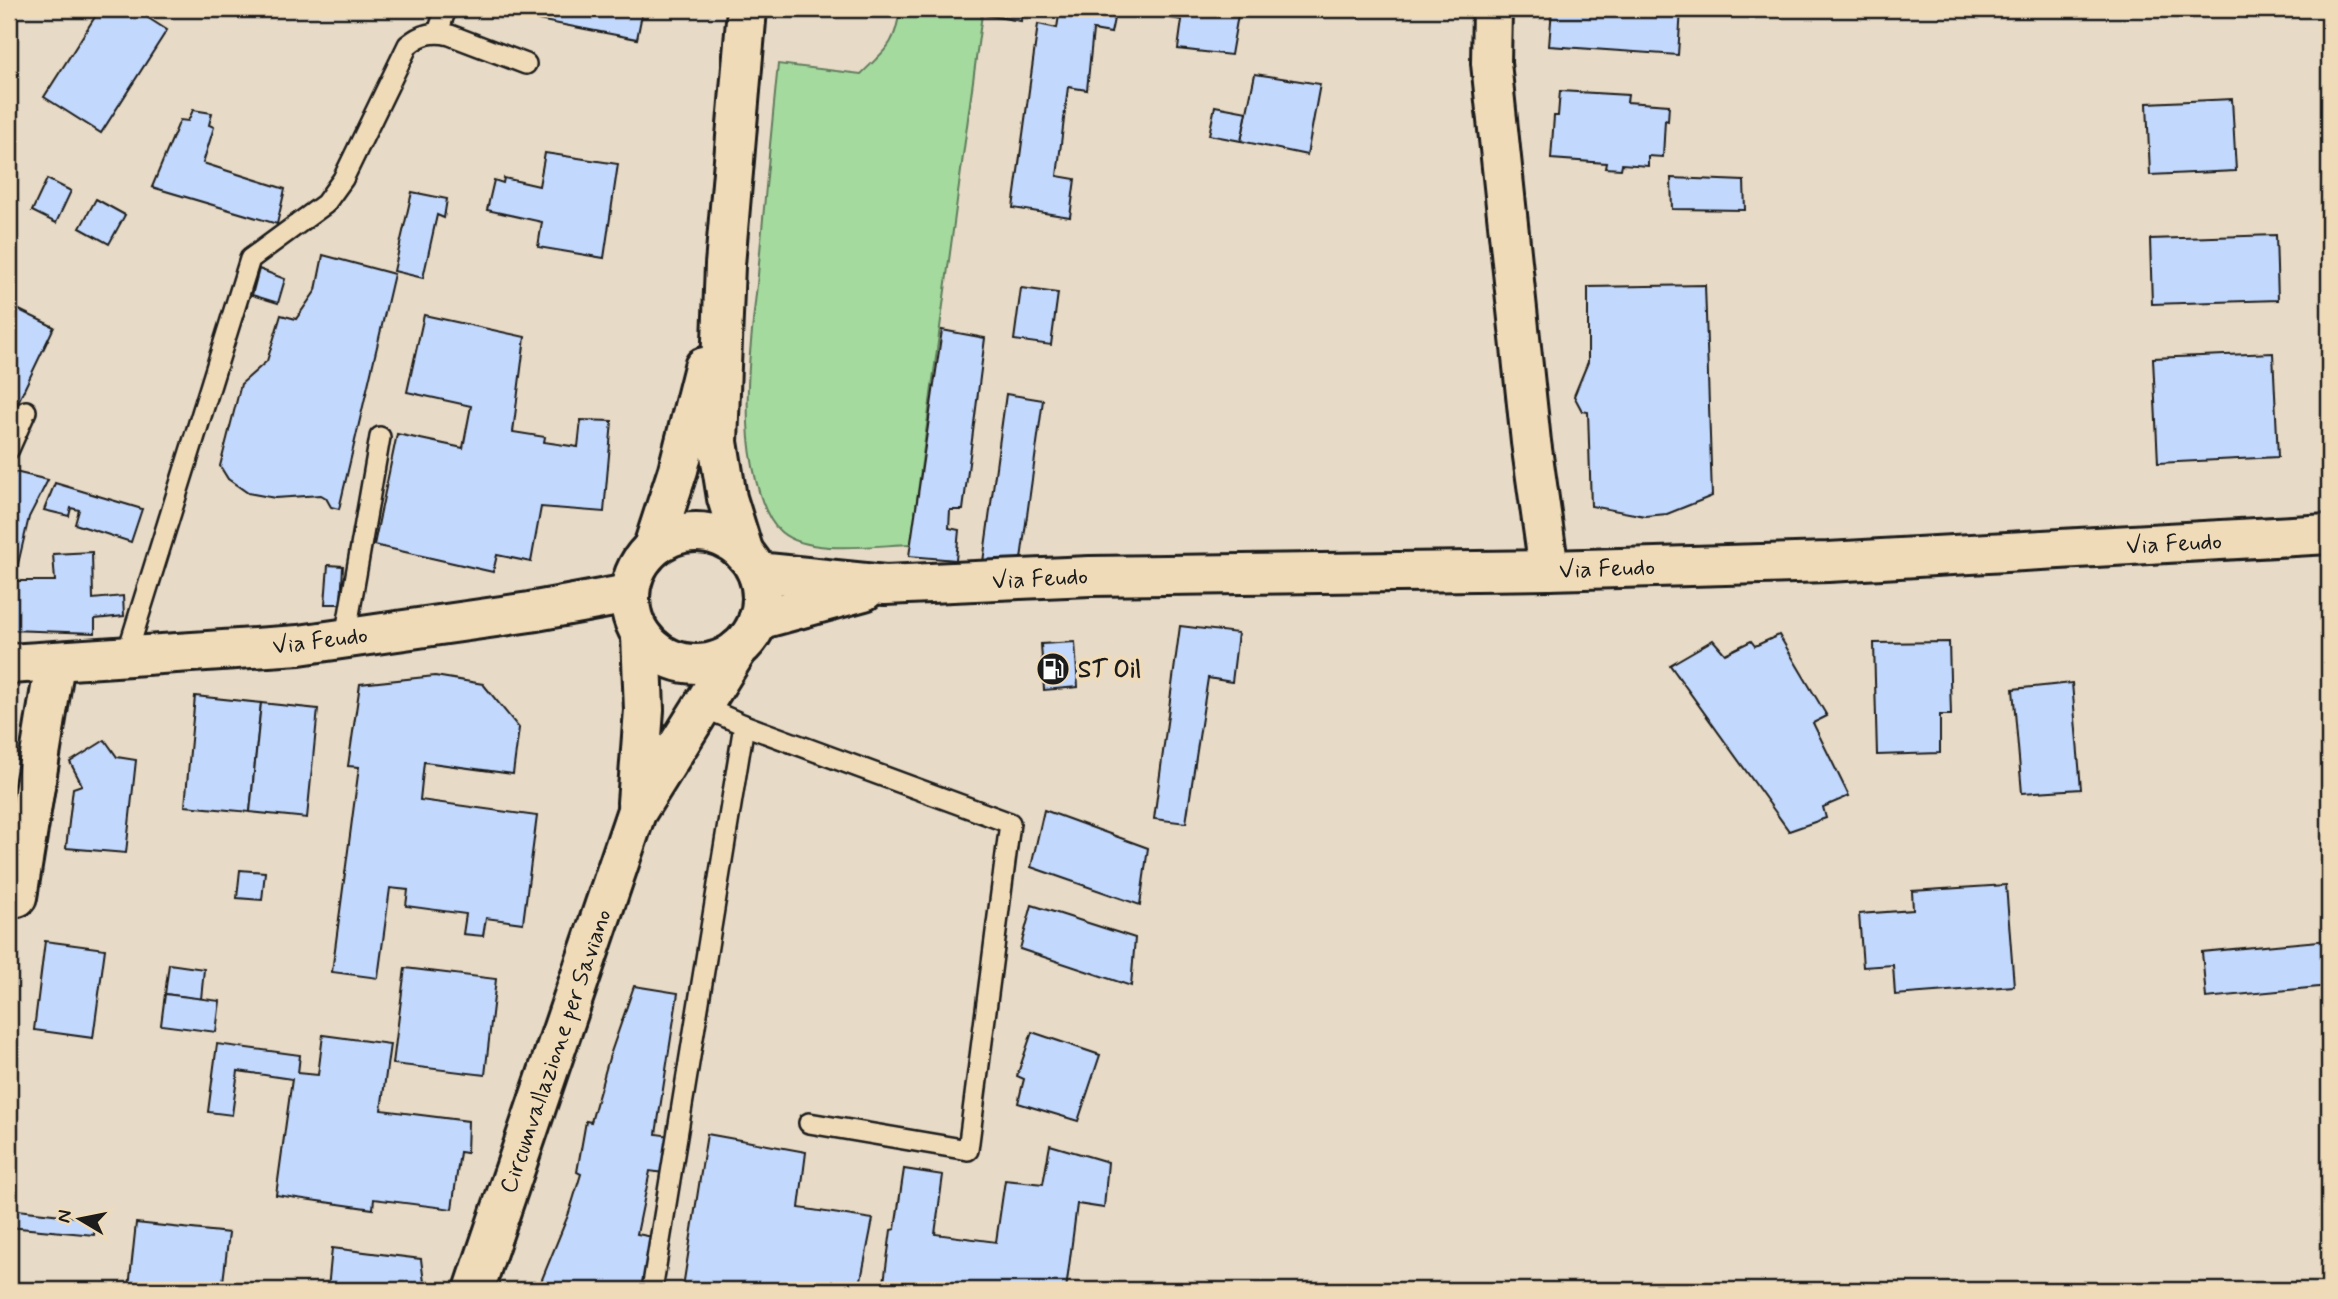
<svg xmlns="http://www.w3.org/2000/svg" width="2338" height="1299" font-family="Mynerve,sans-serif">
  <rect width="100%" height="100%" fill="#e7dac6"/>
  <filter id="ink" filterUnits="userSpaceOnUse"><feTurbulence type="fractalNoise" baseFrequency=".0143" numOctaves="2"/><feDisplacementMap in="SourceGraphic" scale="14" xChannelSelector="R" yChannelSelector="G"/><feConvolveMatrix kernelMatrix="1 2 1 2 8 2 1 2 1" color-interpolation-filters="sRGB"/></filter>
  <g filter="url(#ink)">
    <!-- green -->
    <path fill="#a4da9e" stroke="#607b5d" stroke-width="2" d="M 900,9 L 949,9 L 982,14 L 911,544 C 876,545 809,556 781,532 C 758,513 749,452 748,423 C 746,373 753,324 758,275 C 764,204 771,134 778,64 L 861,74 C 886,49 895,46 900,9 Z"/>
    <!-- building -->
    <g fill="#c2d8fc" stroke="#1c1c1c" stroke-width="2">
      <polygon points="100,9 134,9 167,30 101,133 44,97"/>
      <polygon points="540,9 643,9 637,39 538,20"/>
      <polygon points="949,9 1023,9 1021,21"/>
      <polygon points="1060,9 1239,9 1231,55 1178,49 1182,20 1116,9 1111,33 1093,30 1087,90 1068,87 1057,176 1075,179 1070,217 1013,208 1038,24 1057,28"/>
      <polygon points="1552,9 1681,9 1678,55 1549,46"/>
      <polygon points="1255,74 1320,84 1307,155 1241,141"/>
      <polygon points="1560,91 1628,95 1627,102 1669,105 1668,121 1665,120 1663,157 1648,156 1648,166 1622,164 1621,169 1605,168 1606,163 1551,159 1554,116 1558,116"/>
      <polygon points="2232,99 2236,171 2150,175 2147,103"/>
      <polygon points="1215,106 1247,112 1241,141 1209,135"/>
      <polygon points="193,110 212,113 209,125 214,127 203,163 285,189 277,224 152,187 180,120 188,121"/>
      <polygon points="545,153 618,164 604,258 538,247 542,222 487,210 494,180 503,183 504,178 539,186"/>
      <polygon points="1671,178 1744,181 1745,210 1672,209"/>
      <polygon points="47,179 71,191 56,223 32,211"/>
      <polygon points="412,192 447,199 444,218 437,215 423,278 394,271"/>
      <polygon points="96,199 125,215 109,244 80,228"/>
      <polygon points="2276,235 2278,300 2152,304 2150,239"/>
      <polygon points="323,255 394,274 339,509 331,507 326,498 321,495 275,498 248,493 228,479 220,466 241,384 267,361 281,315 296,319 316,290"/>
      <polygon points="259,269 285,279 278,303 252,295"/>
      <polygon points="1705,285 1712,496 1667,514 1645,516 1591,506 1588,412 1582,411 1574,396 1588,362 1588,287"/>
      <polygon points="1021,288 1058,293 1051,345 1014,340"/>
      <polygon points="9,305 54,327 9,421"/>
      <polygon points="424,315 525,337 513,432 545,437 544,442 578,447 581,420 612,421 604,512 541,507 531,562 497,555 493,572 374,545 397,434 463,448 471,406 407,392"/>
      <polygon points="942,330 985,338 963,510 950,510 949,528 959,530 956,560 909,556"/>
      <polygon points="2273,353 2278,457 2158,463 2153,358"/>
      <polygon points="1006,394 1043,400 1021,559 983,562"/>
      <polygon points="15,472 48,480 29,517 14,581 55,581 53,554 92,552 93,599 123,596 124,616 95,619 95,633 9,630 9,488"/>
      <polygon points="55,483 142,509 131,542 75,524 79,510 71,508 69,516 44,510"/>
      <polygon points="328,565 343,566 341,604 325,604"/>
      <polygon points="1180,626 1238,633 1232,682 1208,678 1186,823 1154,819"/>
      <polygon points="1779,635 1827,716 1813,723 1849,796 1823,807 1826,818 1789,831 1670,665 1713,640 1725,654 1751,641 1755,646"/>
      <polygon points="1075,642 1078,687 1044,690 1041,644"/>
      <polygon points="1949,642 1951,715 1940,715 1940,753 1877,755 1874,643"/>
      <polygon points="435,676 483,684 519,728 513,774 424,762 420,800 537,816 523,923 486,918 483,936 463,934 466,914 406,906 408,890 390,888 378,978 332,972 359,767 348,766 360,684"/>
      <polygon points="2072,683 2081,789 2022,793 2013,689"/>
      <polygon points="195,696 261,703 250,812 185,806"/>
      <polygon points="261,703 318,709 307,818 250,812"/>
      <polygon points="105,740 117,757 136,760 126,853 66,848 73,788 82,785 70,762"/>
      <polygon points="1044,810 1148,848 1140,905 1031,867"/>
      <polygon points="240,870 265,872 262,900 237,898"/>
      <polygon points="2006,885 2014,986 1895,995 1893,965 1863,967 1859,914 1913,910 1912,891"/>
      <polygon points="1032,905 1135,938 1131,986 1020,949"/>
      <polygon points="2329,940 2329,986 2206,998 2202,952"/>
      <polygon points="45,941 105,949 93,1038 34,1030"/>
      <polygon points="169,964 204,969 201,999 165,994"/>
      <polygon points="405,968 496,979 485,1075 393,1064"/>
      <polygon points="634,986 678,993 656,1134 671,1136 664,1173 650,1171 637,1234 653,1237 645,1290 539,1290 538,1289 569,1213 581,1174 577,1172 586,1121 591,1122 609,1058"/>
      <polygon points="165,994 220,1001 216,1032 161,1025"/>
      <polygon points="1032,1032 1100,1055 1078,1121 1018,1103 1024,1079 1017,1076"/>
      <polygon points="323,1035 390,1044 381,1110 468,1121 467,1153 460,1152 452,1209 374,1199 373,1209 276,1195 292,1079 238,1071 232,1115 208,1112 217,1044 300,1055 298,1073 318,1075"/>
      <polygon points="707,1134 806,1152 799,1208 873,1219 859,1290 704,1290 683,1287"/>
      <polygon points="1050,1145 1108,1162 1104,1208 1077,1204 1066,1290 883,1290 891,1230 895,1229 904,1169 943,1175 935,1234 996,1242 1005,1180 1043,1184"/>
      <polygon points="9,1209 96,1219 94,1235 9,1227"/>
      <polygon points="136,1223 229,1233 222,1290 129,1288"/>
      <polygon points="332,1248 421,1259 425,1290 310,1290 311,1287 328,1289"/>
    </g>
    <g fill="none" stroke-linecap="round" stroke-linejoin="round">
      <defs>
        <g id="service">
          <polyline points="438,32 446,9"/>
          <polyline points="9,449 26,411"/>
          <polyline points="345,638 380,437"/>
          <path d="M 126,657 L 250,259 L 325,204 L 343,179 L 408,45 C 421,34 433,31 450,35 L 526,64"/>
          <polyline points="701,706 744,725 1010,823 968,1150 809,1123"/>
          <polyline points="652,1290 744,725"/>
        </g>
        <g id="minor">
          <polyline points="1492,9 1491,63 1531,442 1549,570"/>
          <polyline points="9,664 299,645 530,612 629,594"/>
          <polyline points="17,897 55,663"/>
        </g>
        <g id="tertiary">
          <polyline points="757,572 885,585 1090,576 1549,570 1828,562 2329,534"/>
          <polyline points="758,620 864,591"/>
        </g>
        <g id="secondary">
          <circle cx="696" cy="598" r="66"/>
          <polyline points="653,547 678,470 704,367"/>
          <polyline points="744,553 727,498 718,442 725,265 747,9"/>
          <polyline points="637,803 644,710 641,635"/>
          <polyline points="474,1290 636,813 738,649"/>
        </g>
      </defs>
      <!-- service casing -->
      <use href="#service" stroke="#1c1c1c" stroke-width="24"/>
      <!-- minor casing -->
      <use href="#minor" stroke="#1c1c1c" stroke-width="44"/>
      <!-- tertiary casing -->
      <use href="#tertiary" stroke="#1c1c1c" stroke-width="44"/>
      <!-- secondary casing -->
      <use href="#secondary" stroke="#1c1c1c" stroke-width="44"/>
      <!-- service -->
      <use href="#service" stroke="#f0dbb9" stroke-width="19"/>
      <!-- minor -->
      <use href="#minor" stroke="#f0dbb9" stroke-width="38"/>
      <!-- tertiary -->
      <use href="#tertiary" stroke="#f0dbb9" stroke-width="38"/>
      <!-- secondary -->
      <use href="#secondary" stroke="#f0dbb9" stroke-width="38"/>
    </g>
  </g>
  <!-- icons -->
  <defs>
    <symbol id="fuel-disc" viewBox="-11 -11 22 22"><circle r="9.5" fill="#1c1c1c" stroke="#f0dbb9"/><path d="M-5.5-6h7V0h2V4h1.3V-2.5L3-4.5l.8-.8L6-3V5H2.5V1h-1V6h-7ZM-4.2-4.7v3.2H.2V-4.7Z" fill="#fff"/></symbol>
  </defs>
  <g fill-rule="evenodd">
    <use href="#fuel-disc" x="1034" y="650" width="38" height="38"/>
  </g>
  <g text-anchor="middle" stroke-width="7" stroke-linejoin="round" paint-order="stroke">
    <!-- street labels -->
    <g font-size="24" fill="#1c1c1c" stroke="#f0dbb9">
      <text transform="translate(2174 543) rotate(-3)" y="8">Via Feudo</text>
      <text transform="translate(1607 568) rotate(-2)" y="8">Via Feudo</text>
      <text transform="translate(1040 578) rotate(-3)" y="8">Via Feudo</text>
      <text transform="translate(320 640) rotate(-7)" y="8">Via Feudo</text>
      <text transform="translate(555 1051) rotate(-71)" y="8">Circumvallazione per Saviano</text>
    </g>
    <!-- poi labels -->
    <g font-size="24" font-weight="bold" fill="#1c1c1c" stroke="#f0dbb9" text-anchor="start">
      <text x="1078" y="677">ST Oil</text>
    </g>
  </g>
  <!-- margin -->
  <rect width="2338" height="1299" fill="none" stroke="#f0dbb9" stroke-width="35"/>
  <rect x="18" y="18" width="2303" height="1264" fill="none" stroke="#1c1c1c" stroke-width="2.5" filter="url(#ink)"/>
  <!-- north arrow -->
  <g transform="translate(80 1219) rotate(280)" stroke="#f0dbb9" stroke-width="5" paint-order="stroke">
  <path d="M0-5L12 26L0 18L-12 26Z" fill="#1c1c1c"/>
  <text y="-10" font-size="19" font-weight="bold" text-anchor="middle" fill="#1c1c1c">N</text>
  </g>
</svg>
